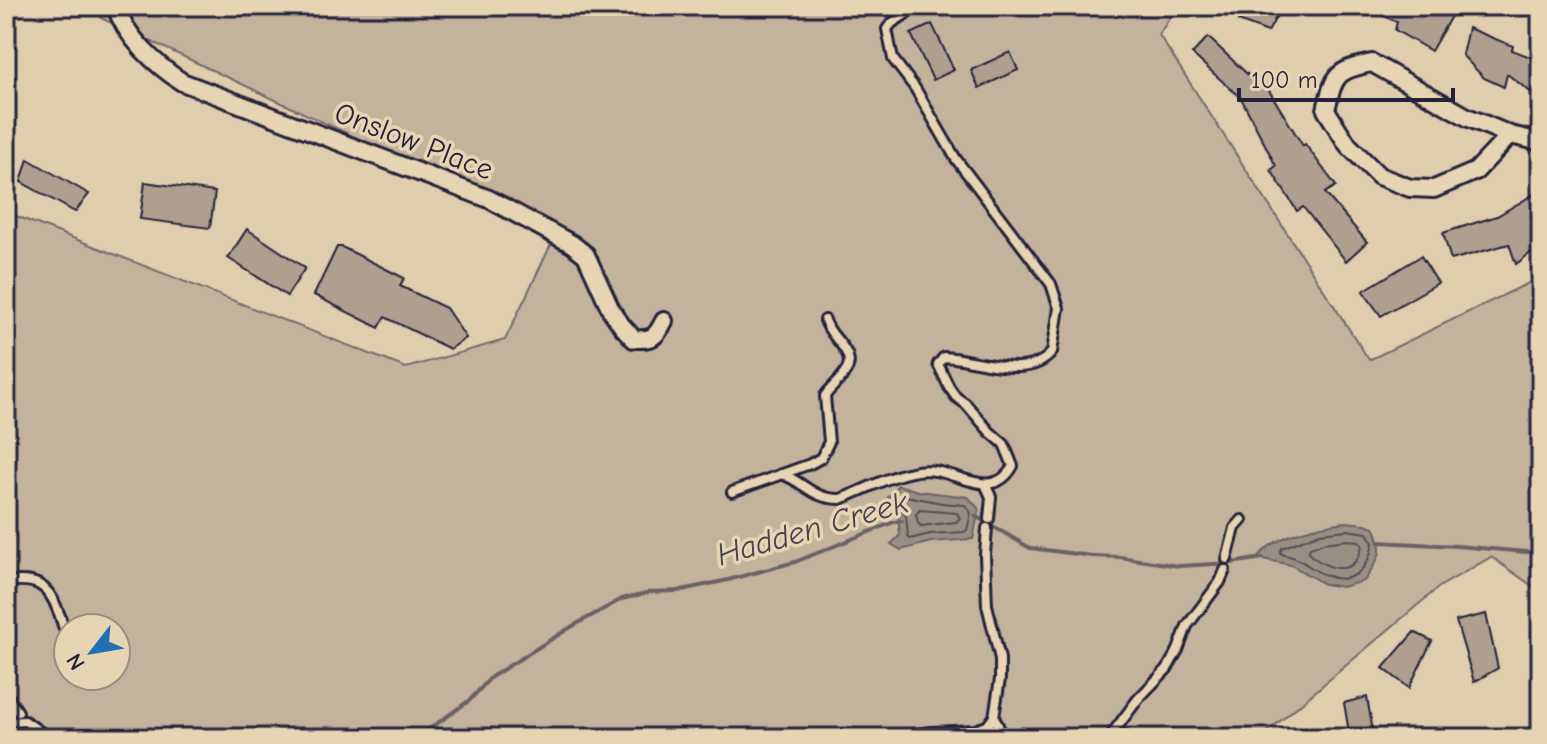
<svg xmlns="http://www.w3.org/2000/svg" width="1547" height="744" font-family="'Comic Neue',sans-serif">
  <rect width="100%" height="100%" fill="#dfcdad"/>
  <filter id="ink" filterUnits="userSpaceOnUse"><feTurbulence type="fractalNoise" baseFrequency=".0125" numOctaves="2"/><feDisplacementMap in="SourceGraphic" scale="16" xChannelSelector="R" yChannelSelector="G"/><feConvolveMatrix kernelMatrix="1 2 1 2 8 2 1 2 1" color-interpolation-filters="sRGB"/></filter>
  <g filter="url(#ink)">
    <!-- green -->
    <path fill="#c3b39d" stroke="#726a6c" stroke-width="2" fill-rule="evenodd" d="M 97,6 L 1177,6 L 1159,35 L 1369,360 L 1541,277 L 1541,592 L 1491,557 L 1439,587 L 1260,738 L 6,738 L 6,212 L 406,368 L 505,340 L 557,232 L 101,18 ZM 68,628 L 116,628 L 116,676 L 68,676 Z"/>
    <!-- water -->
    <g fill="#998e82" stroke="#696366" stroke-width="2">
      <polygon points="898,485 918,491 968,497 979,509 973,539 931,542 901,550 891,544 900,535 898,517 885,503 888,497"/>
      <path d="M 1346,522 L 1365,524 L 1374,527 C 1386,552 1379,559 1364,581 L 1342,587 L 1324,584 L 1291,565 L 1258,558 C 1272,535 1321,525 1346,522 Z"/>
    </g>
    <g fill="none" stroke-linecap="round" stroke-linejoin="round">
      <!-- shore -->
      <g stroke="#524d57" stroke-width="2">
        <polygon points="901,495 942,503 965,505 971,513 967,530 964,532 930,534 910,539 908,536 906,516 897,502"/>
        <polygon points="920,510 957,513 960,518 956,522 921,526 918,523 916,514"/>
        <path d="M 1347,530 L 1367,533 L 1373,543 C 1369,568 1353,587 1325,575 C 1315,571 1307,564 1297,559 C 1292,556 1286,556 1280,553 L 1282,548 L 1320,533 Z"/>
        <path d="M 1347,540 L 1359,541 L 1362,545 C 1356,579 1328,570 1308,553 L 1310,548 L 1323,543 Z"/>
      </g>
      <!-- stream -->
      <g stroke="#696366" stroke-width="4">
        <polyline points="975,516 1030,548 1092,556 1120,557 1179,566 1231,563 1263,558"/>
        <polyline points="1379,542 1457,546 1526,552 1541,551"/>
        <polyline points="417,738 470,700 491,677 571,627 622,599 650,592 677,591 728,580 795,562 894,522 902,521"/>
      </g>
    </g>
    <!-- building -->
    <g fill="#ae9f8f" stroke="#22223b" stroke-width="2">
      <polygon points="1214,6 1282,6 1268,32 1238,21 1240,17 1213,8"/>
      <polygon points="1362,6 1447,6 1454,11 1431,51 1395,30 1397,22"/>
      <polygon points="932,24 954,70 933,80 911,34"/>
      <polygon points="1468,28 1513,46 1512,50 1541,61 1541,100 1507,74 1504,87 1484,78 1462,55"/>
      <polygon points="1208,37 1261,87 1265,84 1303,146 1305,144 1336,186 1325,193 1367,242 1346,261 1303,207 1297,211 1271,170 1276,166 1241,98 1192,54"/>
      <polygon points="1010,52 1018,70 979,88 971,70"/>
      <polygon points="28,159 89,194 75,212 21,182"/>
      <polygon points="145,182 215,192 210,228 140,219"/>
      <polygon points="1541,190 1541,245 1516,264 1509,244 1451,260 1443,233 1497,216"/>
      <polygon points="247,229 305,268 287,296 228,258"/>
      <polygon points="337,247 342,247 404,278 400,286 446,308 466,338 450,349 385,317 379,328 314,295"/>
      <polygon points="1421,256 1438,283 1381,316 1363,291"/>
      <polygon points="1486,614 1498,668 1474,682 1456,621"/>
      <polygon points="1414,632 1432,641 1409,688 1383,668"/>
      <polygon points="1367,697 1374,738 1350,738 1344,703"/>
    </g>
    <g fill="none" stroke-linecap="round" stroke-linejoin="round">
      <defs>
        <g id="service">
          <path d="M 781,474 C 804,481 811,499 840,499 C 865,490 890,475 917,471 C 952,464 991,506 1013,466 L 1004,444 L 990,432 L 966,404 L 956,397 L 949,387 L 938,364 L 944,357 C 975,358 1029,382 1052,352 L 1059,308 L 1051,284 L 956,159 L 915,88 L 893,59 L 887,29 L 892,23 L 906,14"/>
          <polyline points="986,486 991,497 989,519"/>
          <path d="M 732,492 L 810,464 L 821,458 L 829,442 L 825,396 C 831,387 841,380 846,371 C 858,352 829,338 825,320"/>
          <polyline points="987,528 985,555 987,605 1000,659 1000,679 994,717 1004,738"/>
          <polyline points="1227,559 1235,528 1242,520"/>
          <path d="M 6,582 C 34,578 48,583 58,611 C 62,619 62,628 68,635"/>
          <polyline points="6,694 18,712"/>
          <polyline points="6,722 25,721 49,738"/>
          <polyline points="888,738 931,732 975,730 987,726 994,717"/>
          <polyline points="1109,738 1138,699 1167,669 1178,650 1187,626 1220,582 1225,570"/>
        </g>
        <g id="minor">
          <path d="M 116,6 C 125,37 156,65 182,82 L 489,199 L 572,244 L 586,255 L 611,310 L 622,326 L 634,339 C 653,340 656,337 664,321"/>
          <path d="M 1510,135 L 1476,171 L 1434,189 L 1410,188 L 1379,176 L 1348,145 L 1326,110 C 1334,75 1336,70 1372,63 L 1467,117 L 1510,135 L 1541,142"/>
        </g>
      </defs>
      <!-- service casing -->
      <use href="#service" stroke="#22223b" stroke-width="14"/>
      <!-- minor casing -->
      <use href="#minor" stroke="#22223b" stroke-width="22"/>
      <!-- service -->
      <use href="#service" stroke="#e7d4b2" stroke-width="8"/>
      <!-- minor -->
      <use href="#minor" stroke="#e7d4b2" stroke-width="16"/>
    </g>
  </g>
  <g text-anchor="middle" stroke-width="7" stroke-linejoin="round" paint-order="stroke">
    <!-- street labels -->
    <g font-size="30" fill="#22223b" stroke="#e7d4b2">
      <text transform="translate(414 141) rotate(21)" y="10">Onslow Place</text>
    </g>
    <!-- water labels -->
    <g font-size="32" font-style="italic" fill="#464250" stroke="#e7d4b2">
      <text transform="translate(812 528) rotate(-16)" y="11">Hadden Creek</text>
    </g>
  </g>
  <!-- margin -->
  <rect width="1547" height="744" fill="none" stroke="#e7d4b2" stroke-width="32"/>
  <rect x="16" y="16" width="1515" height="712" fill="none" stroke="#22223b" stroke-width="3" filter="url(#ink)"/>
  <!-- north arrow -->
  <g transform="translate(92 652) rotate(239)"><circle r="38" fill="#e7d4b2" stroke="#988d82" stroke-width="2"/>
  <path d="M0-6L14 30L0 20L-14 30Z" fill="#1f6fb2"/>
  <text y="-12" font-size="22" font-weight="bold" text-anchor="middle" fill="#22223b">N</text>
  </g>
  <!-- scale -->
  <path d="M1239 88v12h214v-12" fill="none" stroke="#22223b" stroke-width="4"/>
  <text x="1251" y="88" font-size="24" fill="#22223b" stroke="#e7d4b2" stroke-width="6" paint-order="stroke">100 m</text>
</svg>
